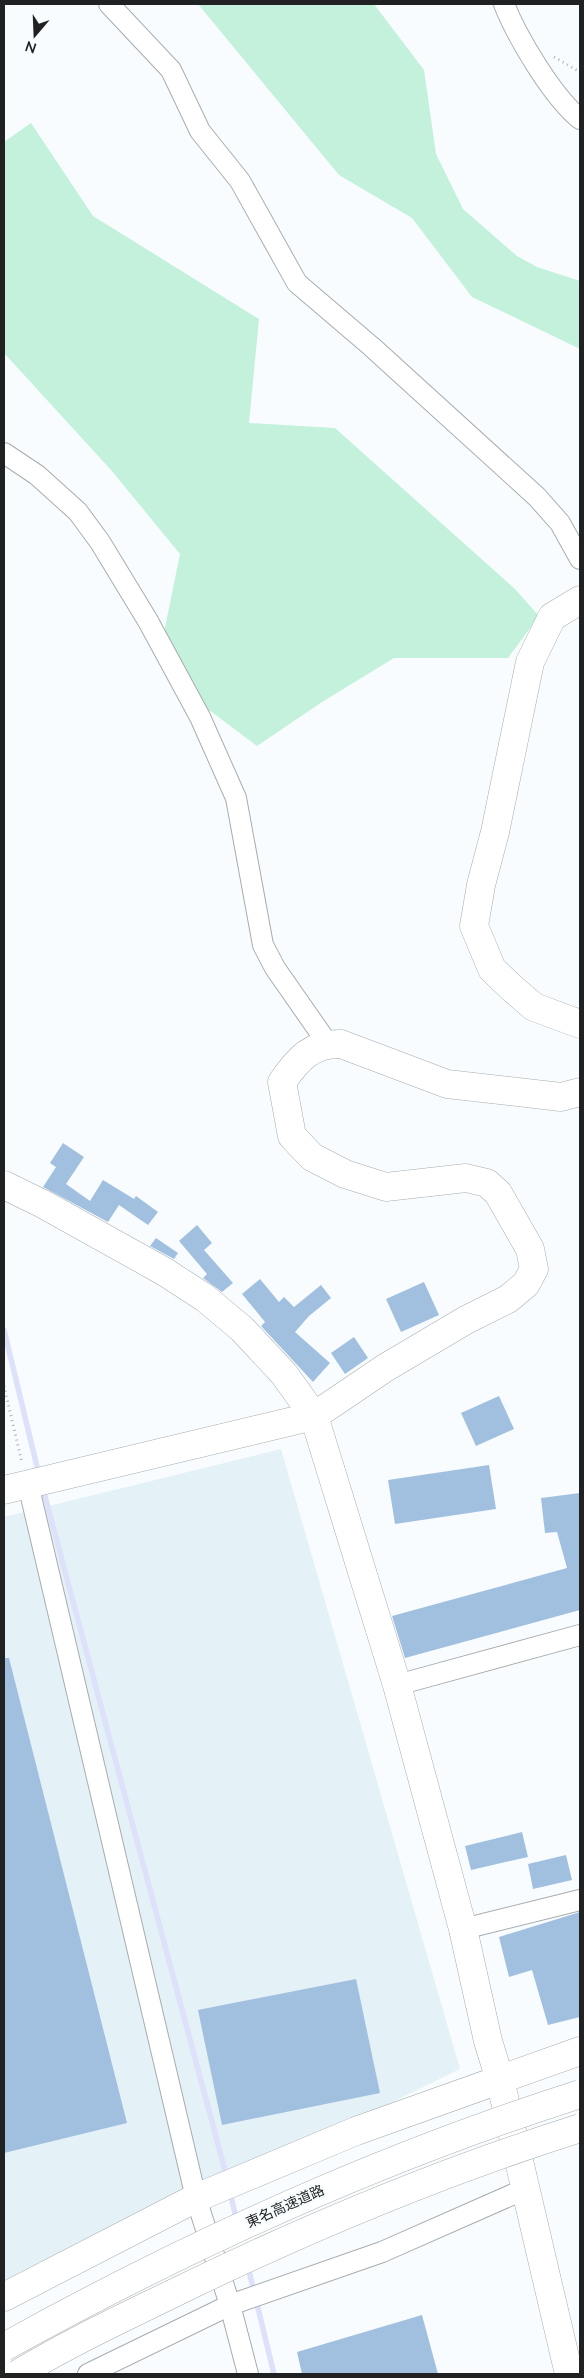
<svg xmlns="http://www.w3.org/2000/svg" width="584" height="2378" font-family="Lato,'Noto Sans JP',sans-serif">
  <rect width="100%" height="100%" fill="#f8fcfe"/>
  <!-- built -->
  <polygon fill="#e4f1f6" points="281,1449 460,2069 196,2198 4,2308 4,1517"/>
  <!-- green -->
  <g fill="#c3f1db">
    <polygon points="198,4 374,4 424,70 436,154 463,209 517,256 537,267 580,281 580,349 472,297 412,218 339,175"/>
    <polygon points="31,123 93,216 259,319 249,423 335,428 515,589 539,616 508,658 394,658 322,702 257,746 205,707 161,647 180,554 111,470 4,353 4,142"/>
  </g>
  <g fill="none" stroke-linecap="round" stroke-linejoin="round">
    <!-- stream -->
    <g stroke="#dde1fa" stroke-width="5.5">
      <polyline points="4,1330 39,1475"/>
      <polyline points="43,1489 227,2178"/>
      <polyline points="230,2192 237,2222"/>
      <polyline points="248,2267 274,2374"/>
    </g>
  </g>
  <!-- building -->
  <g fill="#a1c0e0">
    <polygon points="63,1143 84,1157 66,1184 90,1201 103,1180 134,1199 136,1196 158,1212 148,1225 119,1205 108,1222 43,1187 56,1167 50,1163"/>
    <polygon points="197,1225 212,1243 204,1250 233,1283 222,1292 203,1278 207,1274 179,1241"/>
    <polygon points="156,1238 178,1253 174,1259 150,1246"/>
    <polygon points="260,1279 279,1302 284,1297 294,1307 321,1285 331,1298 309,1316 295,1332 330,1363 313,1382 261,1326 265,1322 242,1294"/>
    <polygon points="424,1282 439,1315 401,1332 386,1299"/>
    <polygon points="354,1337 368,1358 345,1374 331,1353"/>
    <polygon points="499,1396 514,1429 476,1446 461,1413"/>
    <polygon points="489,1465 496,1509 395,1524 388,1480"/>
    <polygon points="580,1493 580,1610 405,1658 392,1616 567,1568 557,1532 545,1533 541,1498"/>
    <polygon points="4,1658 9,1658 127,2123 4,2153"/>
    <polygon points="522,1832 528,1857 471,1870 465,1846"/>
    <polygon points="566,1855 572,1880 533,1889 528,1864"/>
    <polygon points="580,1912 580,2017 548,2025 532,1970 509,1977 499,1937"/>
    <polygon points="356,1979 380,2093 222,2125 198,2010"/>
    <polygon points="422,2315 438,2374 302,2374 297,2352"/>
  </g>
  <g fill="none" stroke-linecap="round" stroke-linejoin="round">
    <defs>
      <g id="street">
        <polyline points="109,4 171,70 200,131 240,181 297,283 372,347 537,497 560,523 580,559"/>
        <path d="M 504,4 C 517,37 552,96 580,119"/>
        <polyline points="4,453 37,475 78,512 100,542 148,621 200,717 236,798 263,945 275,968 328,1044"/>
        <polyline points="28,1484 196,2198 230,2305 248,2374"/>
        <polyline points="397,1685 580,1635"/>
        <polyline points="463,1929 580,1900"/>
        <polyline points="88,2374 230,2305 382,2252 525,2189"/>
      </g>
      <g id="secondary">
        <polyline points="580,600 552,617 530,662 495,832 481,885 474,926 492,969 513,989 534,1007 580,1024"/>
        <polyline points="4,1185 43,1204 165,1272 205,1298 242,1329 284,1374 314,1416 397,1685 463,1929 488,2041 500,2080 569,2374"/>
        <path d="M 4,1490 L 314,1416 L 385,1368 L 466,1320 L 508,1299 L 526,1284 L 534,1269 L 530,1249 L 498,1193 L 487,1183 L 466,1178 L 386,1187 L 345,1174 L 312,1157 L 292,1136 L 282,1082 C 298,1059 312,1043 341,1044 L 447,1084 L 561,1097 L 580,1092"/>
        <polyline points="4,2297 196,2198 356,2131 580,2051"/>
      </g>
    </defs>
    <!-- street casing -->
    <use href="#street" stroke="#a8acae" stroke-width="22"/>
    <!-- secondary casing -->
    <use href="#secondary" stroke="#a8acae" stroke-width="29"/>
    <!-- path -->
    <g stroke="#afb3b4" stroke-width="3" stroke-dasharray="1 4" stroke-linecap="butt">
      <polyline points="554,57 580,72"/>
      <polyline points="4,1386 22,1463"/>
    </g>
    <!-- street -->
    <use href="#street" stroke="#fff" stroke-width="20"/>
    <!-- secondary -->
    <use href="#secondary" stroke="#fff" stroke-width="28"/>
    <defs>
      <g id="highway-bridge">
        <path d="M 4,2347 C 188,2245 379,2158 580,2094"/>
        <path d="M 18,2374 C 69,2343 123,2318 176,2292 C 307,2228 441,2172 580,2128"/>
      </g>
    </defs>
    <!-- highway-bridge casing -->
    <use href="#highway-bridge" stroke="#a8acae" stroke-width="29" stroke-linecap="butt"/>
    <!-- highway-bridge -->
    <use href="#highway-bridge" stroke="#fff" stroke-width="28"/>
  </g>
  <g text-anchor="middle" stroke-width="5" stroke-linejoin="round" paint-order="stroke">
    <!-- street labels -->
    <g font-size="14" fill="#1f2122" stroke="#f8fcfe">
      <text transform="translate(285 2206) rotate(-24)" y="5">東名高速道路</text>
    </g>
  </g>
  <!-- border -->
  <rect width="584" height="2378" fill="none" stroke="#1f2122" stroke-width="10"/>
  <!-- north arrow -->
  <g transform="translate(35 35) rotate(199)" stroke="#f8fcfe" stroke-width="4" paint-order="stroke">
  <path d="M0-4L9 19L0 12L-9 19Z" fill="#1f2122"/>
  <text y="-8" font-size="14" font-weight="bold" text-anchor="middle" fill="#1f2122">N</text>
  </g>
</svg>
